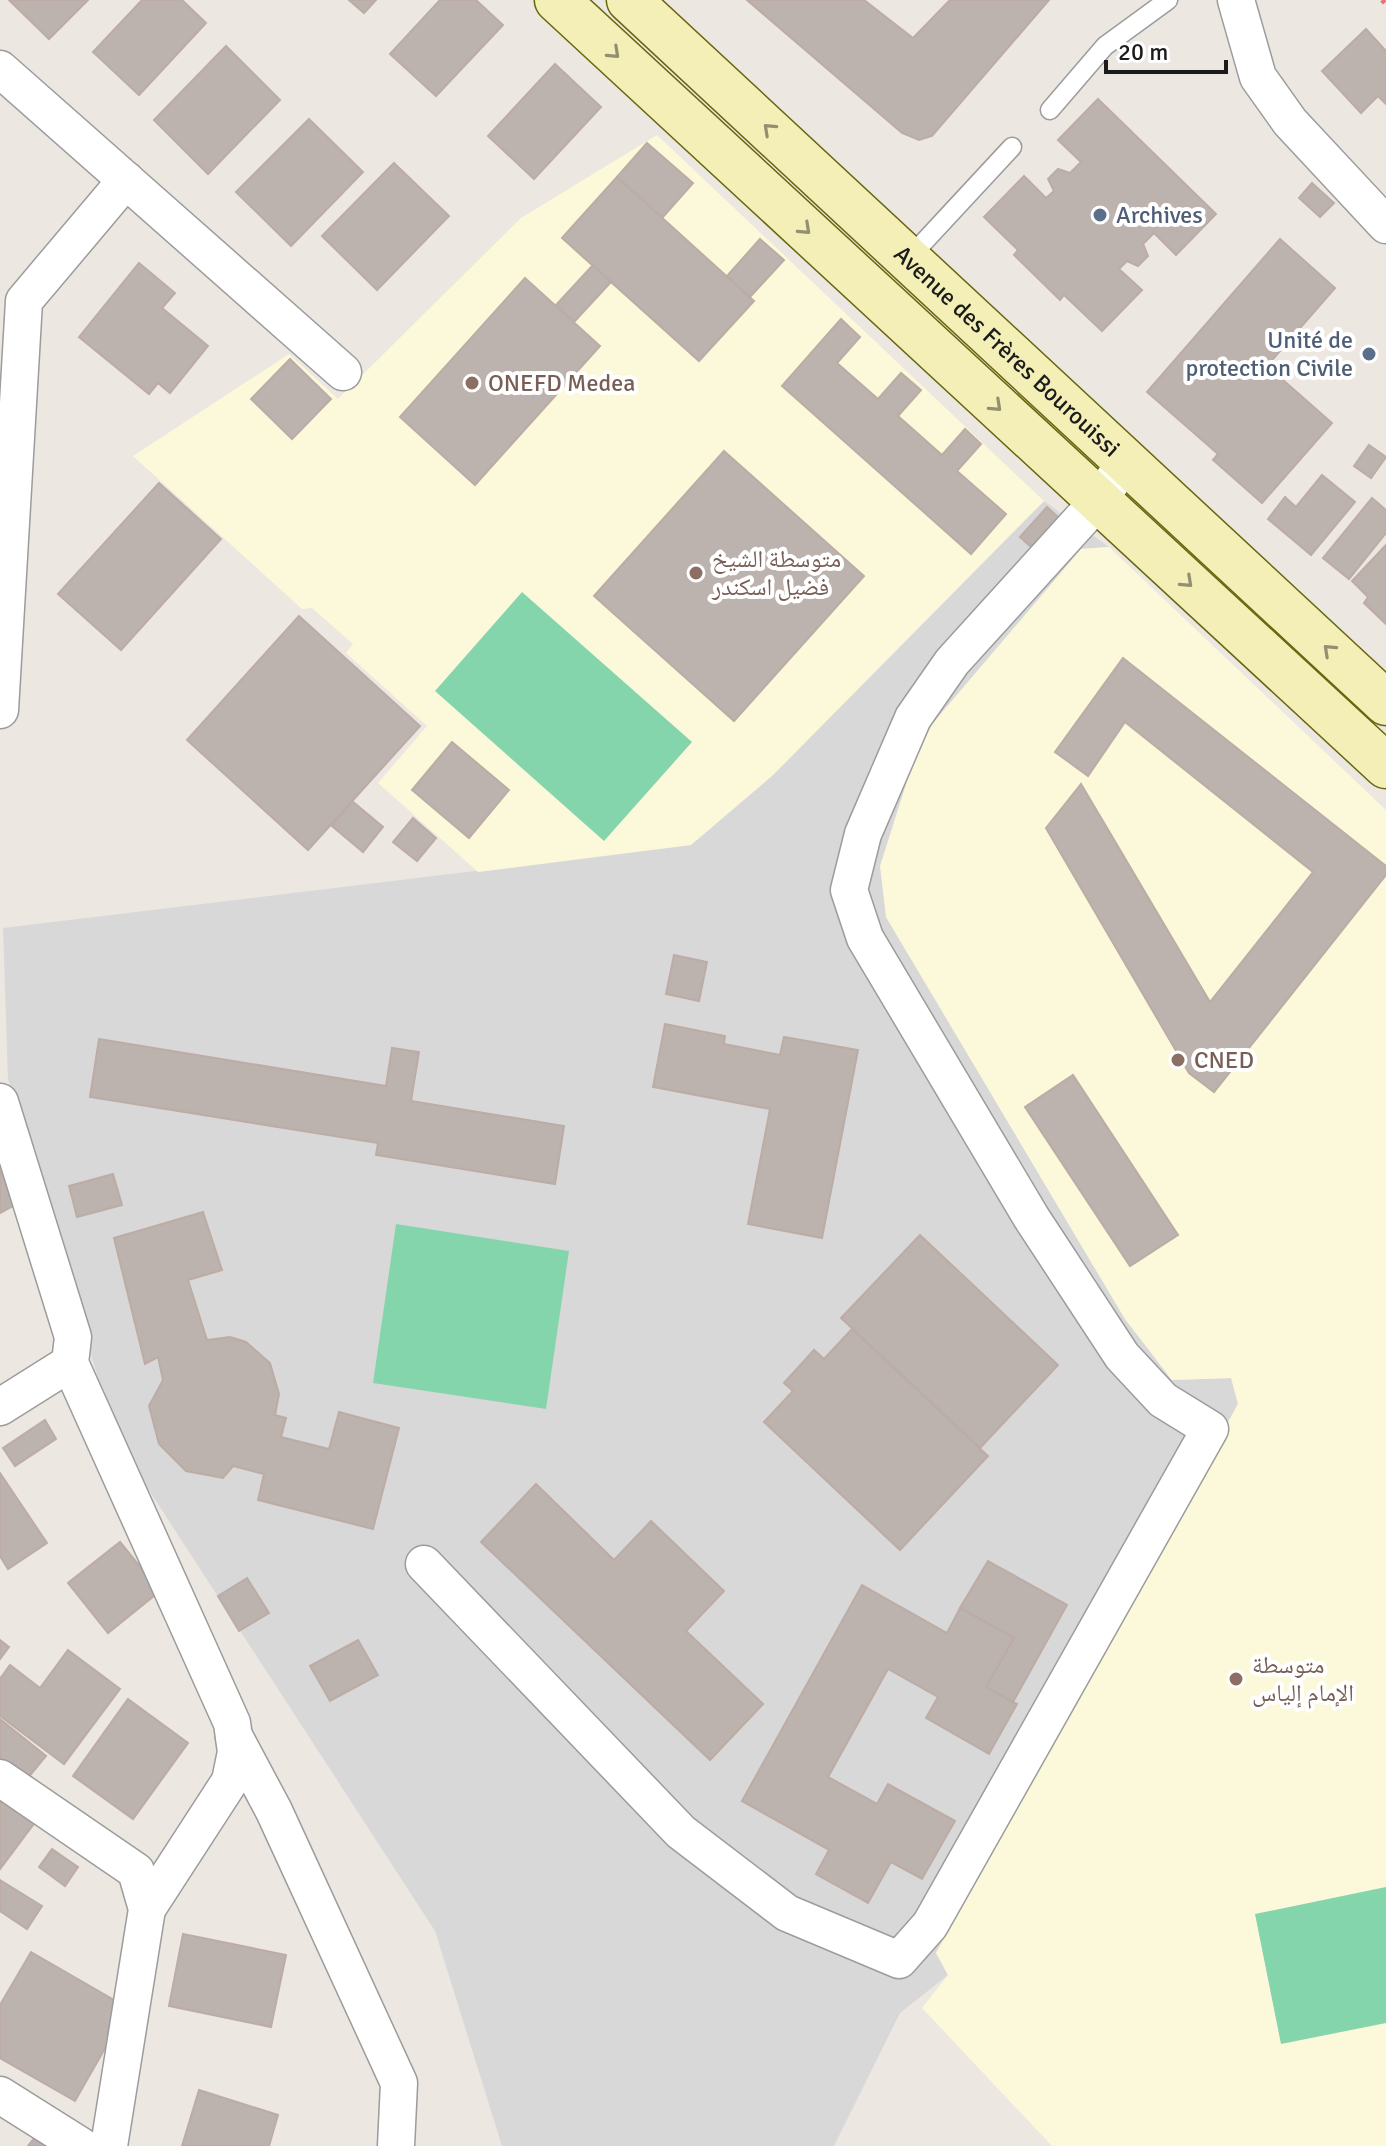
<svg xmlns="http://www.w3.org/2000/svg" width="1386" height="2146" font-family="Signika,'Noto Naskh Arabic',sans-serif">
  <rect width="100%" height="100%" fill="#ece7e1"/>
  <!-- residential -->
  <polygon fill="#d9d8d8" points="1044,501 1109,547 1081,549 886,917 1125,1319 1172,1380 1232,1378 1238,1404 936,1953 948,1975 900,2013 834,2146 502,2146 435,1931 117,1441 8,1079 3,928 691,845 773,775"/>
  <!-- education -->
  <g fill="#fcf8da">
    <polygon points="657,135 1044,501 773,775 691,845 478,872 378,783 427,726 346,653 353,644 312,608 302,609 133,456 289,354 338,399 521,218"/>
    <polygon points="1109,547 1386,810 1386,2146 1052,2146 922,2008 948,1975 936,1953 1238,1404 1231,1378 1172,1380 1125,1319 886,917 880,866 921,737 1081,549"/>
  </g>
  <!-- pitch -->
  <g fill="#84d5ac">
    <polygon points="522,592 692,742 604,841 435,691"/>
    <polygon points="396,1224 569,1251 546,1409 373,1383"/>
    <polygon points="1386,1887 1386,2023 1281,2044 1255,1914"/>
  </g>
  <!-- building -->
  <g fill="#bcb2ae" stroke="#bcaca5" stroke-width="2">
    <polygon points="9,0 88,0 49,39"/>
    <polygon points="142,0 182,0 206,23 139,95 93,52"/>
    <polygon points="349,0 376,0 364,13"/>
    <polygon points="440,0 476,0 503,25 436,96 390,54"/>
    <polygon points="747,0 864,0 913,38 950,0 1049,0 932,136 919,140 902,133"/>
    <polygon points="1366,29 1386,51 1386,104 1378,96 1361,113 1322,71"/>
    <polygon points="226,46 280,100 208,174 154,120"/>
    <polygon points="555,64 601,107 534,179 488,136"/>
    <polygon points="1098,99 1216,214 1176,255 1154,233 1143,244 1148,256 1138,266 1127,261 1119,269 1142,290 1102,331 1064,295 1060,300 1014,255 1018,250 984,217 1024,176 1046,198 1054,191 1048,179 1058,169 1070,173 1081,162 1058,140"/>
    <polygon points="309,119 363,172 291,246 236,192"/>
    <polygon points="647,143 693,183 662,218 617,177"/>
    <polygon points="394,163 449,216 377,290 322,236"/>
    <polygon points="617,177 754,301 699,361 562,238"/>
    <polygon points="1312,183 1334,203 1320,217 1299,198"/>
    <polygon points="760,239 784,260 750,297 727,276"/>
    <polygon points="1280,239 1335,288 1267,366 1332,423 1262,503 1213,460 1218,454 1147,392"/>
    <polygon points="139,263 175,293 162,308 208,346 170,393 158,383 149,394 79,337"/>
    <polygon points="593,265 611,282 574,322 556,305"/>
    <polygon points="525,278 600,346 475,485 400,417"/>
    <polygon points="841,319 860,337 837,363 878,399 901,373 921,390 898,416 942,455 965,429 981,444 957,471 1006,514 971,554 782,386"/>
    <polygon points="290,359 331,399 292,439 251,399"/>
    <polygon points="1369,445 1386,457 1371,478 1354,466"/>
    <polygon points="724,451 864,576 734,721 594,596"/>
    <polygon points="1322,475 1355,502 1311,555 1268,519 1285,497 1296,507"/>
    <polygon points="159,483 221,539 121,650 58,594"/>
    <polygon points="1372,498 1386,510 1386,533 1349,579 1323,558"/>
    <polygon points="1047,507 1083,540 1056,570 1020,537"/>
    <polygon points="1386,545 1386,624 1364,603 1368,597 1352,581"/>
    <polygon points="299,616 420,726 308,850 187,740"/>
    <polygon points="1123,658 1386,866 1386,875 1214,1092 1189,1073 1046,828 1081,784 1210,1002 1313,872 1125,722 1088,776 1055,752"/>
    <polygon points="452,742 509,790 469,838 412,790"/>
    <polygon points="352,801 383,827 363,852 332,826"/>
    <polygon points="413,818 436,838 417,861 393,842"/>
    <polygon points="674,955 707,962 699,1001 666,994"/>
    <polygon points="665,1024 725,1036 724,1044 780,1055 784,1037 858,1050 822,1238 748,1224 770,1109 653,1087"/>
    <polygon points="99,1039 386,1086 392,1048 419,1052 411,1101 564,1126 555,1184 376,1155 378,1143 90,1097"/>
    <polygon points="1073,1075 1178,1235 1130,1266 1025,1107"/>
    <polygon points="0,1144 29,1197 0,1213"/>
    <polygon points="113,1174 122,1205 77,1217 69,1186"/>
    <polygon points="203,1212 222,1270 188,1280 207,1340 230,1337 246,1342 270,1363 279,1394 275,1415 286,1418 281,1437 329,1449 339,1412 399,1428 373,1529 258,1500 264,1474 233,1466 223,1478 186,1471 159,1444 149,1406 163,1380 158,1357 145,1364 114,1238"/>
    <polygon points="920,1235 1058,1365 980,1448 841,1318"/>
    <polygon points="852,1329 988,1456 900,1550 764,1422 793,1391 784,1383 814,1350 824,1359"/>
    <polygon points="45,1420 56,1439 15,1466 3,1448"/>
    <polygon points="0,1473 47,1543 8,1569 0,1556"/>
    <polygon points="536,1484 614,1560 651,1521 724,1591 686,1631 763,1704 710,1760 481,1542"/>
    <polygon points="120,1542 160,1591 108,1633 68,1583"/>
    <polygon points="988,1561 1067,1605 1013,1702 986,1687 1014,1638 960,1608"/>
    <polygon points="247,1578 269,1613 239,1631 218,1596"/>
    <polygon points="862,1585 947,1633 960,1608 1014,1638 986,1687 1017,1704 989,1754 926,1718 938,1697 888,1669 828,1777 877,1804 888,1784 955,1821 922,1879 891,1862 868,1903 816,1874 829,1850 742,1801"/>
    <polygon points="0,1640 9,1647 0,1659"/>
    <polygon points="358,1640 378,1675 330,1701 310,1666"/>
    <polygon points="68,1650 120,1689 64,1764 0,1716 0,1679 10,1665 40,1688"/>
    <polygon points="128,1699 188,1743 133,1819 73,1776"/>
    <polygon points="0,1719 46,1756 23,1784 0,1765"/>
    <polygon points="0,1779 45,1809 0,1869"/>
    <polygon points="52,1849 78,1867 65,1886 39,1867"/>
    <polygon points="0,1880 42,1906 27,1929 0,1911"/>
    <polygon points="183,1934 286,1955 271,2027 169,2006"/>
    <polygon points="31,1952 128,2008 75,2101 0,2058 0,2005"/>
    <polygon points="199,2090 278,2115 269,2146 182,2146"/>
    <polygon points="36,2136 49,2146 28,2146"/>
  </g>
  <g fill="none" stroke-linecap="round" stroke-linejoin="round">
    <defs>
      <g id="service">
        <polyline points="1050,110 1105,46 1168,0"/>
        <polyline points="909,258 1012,147"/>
      </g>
      <g id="minor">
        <polyline points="1236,0 1258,77 1290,122 1386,225"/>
        <polyline points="0,69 343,372"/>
        <polyline points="0,710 24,301 126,180"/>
        <polyline points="0,1102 73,1337 70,1363 232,1723 236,1752 230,1781 147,1909"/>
        <polyline points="0,1407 70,1363"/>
        <polyline points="424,1564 681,1832 787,1913 899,1960 930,1925 1210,1429 1163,1400 1122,1356 1031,1217 865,938 849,890 863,834 913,718 952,662 1099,500 1115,477"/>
        <polyline points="234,1736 274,1811 399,2083 396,2146"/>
        <polyline points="0,1778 136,1871 147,1909 109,2146"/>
        <polyline points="0,2095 81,2146"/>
      </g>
      <g id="secondary">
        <polyline points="557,0 1386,766"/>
        <path id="s1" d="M 629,0 L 1386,703"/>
      </g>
    </defs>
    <!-- service casing -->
    <use href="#service" stroke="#9c9c9c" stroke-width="21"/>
    <!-- minor casing -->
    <use href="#minor" stroke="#9c9c9c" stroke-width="39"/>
    <!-- secondary casing -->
    <use href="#secondary" stroke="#67660d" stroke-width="47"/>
    <!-- path -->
    <polyline stroke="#ee7072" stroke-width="5" stroke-dasharray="4 4" stroke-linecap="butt" points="1382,0 1386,4"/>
    <!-- service -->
    <use href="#service" stroke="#fff" stroke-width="18"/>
    <!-- minor -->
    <use href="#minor" stroke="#fff" stroke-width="36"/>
    <!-- secondary -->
    <use href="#secondary" stroke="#f3efb7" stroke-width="44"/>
  </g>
  <!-- one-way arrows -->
  <defs><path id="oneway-chevron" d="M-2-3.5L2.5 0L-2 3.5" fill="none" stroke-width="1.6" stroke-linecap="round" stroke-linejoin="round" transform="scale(2)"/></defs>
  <g stroke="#929071">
    <use href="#oneway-chevron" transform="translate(614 53) rotate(43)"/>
    <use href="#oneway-chevron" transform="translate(769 129) rotate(-137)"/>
    <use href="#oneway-chevron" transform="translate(805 229) rotate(43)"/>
    <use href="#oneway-chevron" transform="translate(996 406) rotate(43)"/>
    <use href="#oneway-chevron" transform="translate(1187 582) rotate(43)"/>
    <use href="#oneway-chevron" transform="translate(1329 650) rotate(-137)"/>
  </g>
  <!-- markers -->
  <g fill="#5c6f8a" stroke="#fff" stroke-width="3">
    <circle cx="1100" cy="215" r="8"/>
    <circle cx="1369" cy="354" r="8"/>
  </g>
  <g fill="#8d6e63" stroke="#fff" stroke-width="3">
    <circle cx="472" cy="383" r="8"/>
    <circle cx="696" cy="573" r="8"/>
    <circle cx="1178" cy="1060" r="8"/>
    <circle cx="1236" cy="1679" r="8"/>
  </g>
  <g text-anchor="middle" stroke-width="8" stroke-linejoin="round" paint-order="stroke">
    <!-- service labels -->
    <g font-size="24" fill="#4e5e75" stroke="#fff" text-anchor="start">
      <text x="1116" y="223">Archives</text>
      <text x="1353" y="348" text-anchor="end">Unité de<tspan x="1353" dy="28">protection Civile</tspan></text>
    </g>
    <!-- street labels -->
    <g font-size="24" fill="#1b1b1b" stroke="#fff">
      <text dy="8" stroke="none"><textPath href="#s1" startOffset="516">Avenue des Frères Bourouissi</textPath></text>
    </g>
    <!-- education labels -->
    <g font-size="24" fill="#785e54" stroke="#fff" text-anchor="start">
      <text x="488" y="391">ONEFD Medea</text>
      <text x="712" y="567">متوسطة الشيخ<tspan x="712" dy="28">فضيل اسكندر</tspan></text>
      <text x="1194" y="1068">CNED</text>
      <text x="1252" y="1673">متوسطة<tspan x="1252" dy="28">الإمام إلياس</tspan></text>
    </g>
  </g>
  <!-- scale -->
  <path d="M1106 60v12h120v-12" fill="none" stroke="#1b1b1b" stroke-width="4"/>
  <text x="1118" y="60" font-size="24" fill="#1b1b1b" stroke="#ffffff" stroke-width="6" paint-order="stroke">20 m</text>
</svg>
